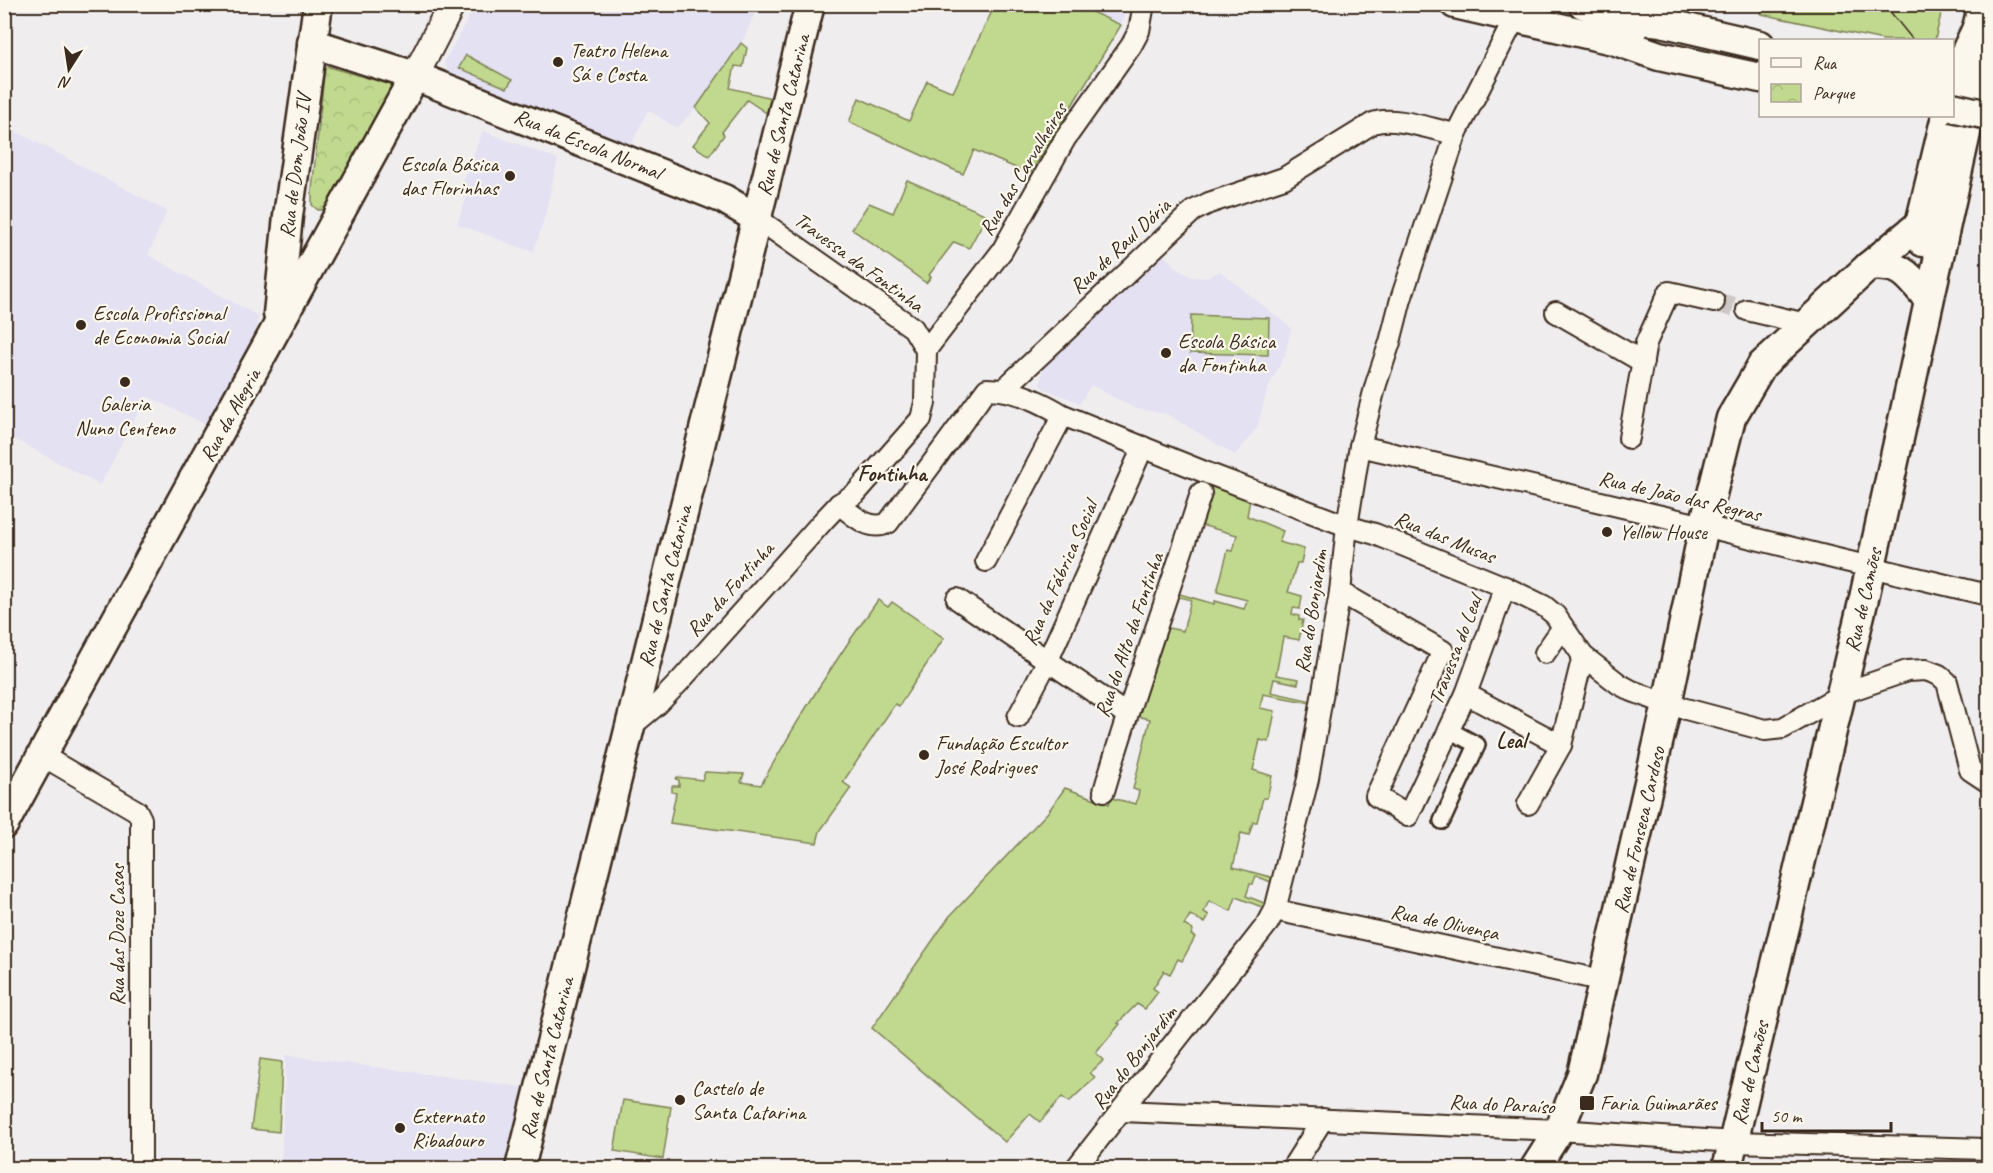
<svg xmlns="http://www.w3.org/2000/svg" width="1993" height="1173" font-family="Caveat,sans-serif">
  <defs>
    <pattern id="park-crowns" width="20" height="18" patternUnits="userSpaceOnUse" patternTransform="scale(1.5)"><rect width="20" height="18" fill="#c1d98f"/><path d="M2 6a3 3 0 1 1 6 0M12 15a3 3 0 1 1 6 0" fill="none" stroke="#a7ba7b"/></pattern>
  </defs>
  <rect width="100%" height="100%" fill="#f0edef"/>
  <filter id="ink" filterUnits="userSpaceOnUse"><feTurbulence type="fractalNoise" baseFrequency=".0167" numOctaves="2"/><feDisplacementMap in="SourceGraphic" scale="12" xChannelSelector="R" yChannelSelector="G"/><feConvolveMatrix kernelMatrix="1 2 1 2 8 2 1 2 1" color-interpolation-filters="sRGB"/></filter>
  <g filter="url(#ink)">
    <!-- built -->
    <g fill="#e3e1f2">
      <polygon points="476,5 758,5 744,38 696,108 677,128 648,110 631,145 449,73 444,62"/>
      <polygon points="1076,5 1126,5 1121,25"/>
      <polygon points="4,125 167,211 148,255 258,316 256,342 207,425 147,396 100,485 5,434"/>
      <polygon points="483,131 558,159 542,226 533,252 457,224 467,196 459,192"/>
      <polygon points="1161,252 1178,269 1191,277 1207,278 1220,271 1291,328 1285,355 1267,390 1257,428 1235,455 1167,414 1136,409 1091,385 1080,403 1045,389 1040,385 1047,351"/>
      <polygon points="286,1055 529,1088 508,1168 281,1168"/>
    </g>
    <!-- green -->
    <g fill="#c1d98f" stroke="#7e8256" stroke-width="1.5">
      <polygon points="995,5 1076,5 1121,25 1030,174 974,150 963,174 849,122 859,98 909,121 927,81 953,92"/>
      <polygon points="1763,5 1763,4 1943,5 1935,40 1883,40 1761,14"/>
      <polygon points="741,43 747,48 743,67 735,66 730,88 772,98 768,114 747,100 722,132 724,135 709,156 693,145 710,123 696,108"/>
      <polygon points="466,55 512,80 507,88 459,68"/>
      <polygon points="907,180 987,215 969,248 954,242 929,275 931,277 926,283 852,229 869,203 893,213"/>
      <polygon points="1191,315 1269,318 1268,355 1190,353"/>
      <polygon points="1209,481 1250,499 1247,516 1283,531 1279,542 1304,549 1301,563 1297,563 1288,592 1302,596 1300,609 1293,608 1292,614 1299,616 1299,620 1303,620 1299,640 1283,637 1276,675 1299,679 1298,684 1274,679 1271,692 1312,701 1312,703 1263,694 1260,708 1275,711 1269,742 1260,740 1253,770 1272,776 1267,798 1263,798 1257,822 1253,822 1249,835 1241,833 1233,867 1274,878 1271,882 1256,876 1253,884 1250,884 1246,896 1264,903 1262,907 1236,897 1231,911 1209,901 1204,912 1209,915 1205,923 1190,915 1184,925 1193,930 1191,935 1195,937 1182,961 1178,959 1170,974 1164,971 1153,988 1158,992 1145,1009 1137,1004 1118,1023 1120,1024 1096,1053 1104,1060 1090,1073 1095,1077 1069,1102 1062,1097 1040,1122 1030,1114 1005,1142 872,1028 949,917 1048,812 1065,788 1109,804 1111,798 1136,804 1139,791 1133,789 1150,719 1132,715 1164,627 1183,631 1191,600 1175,596 1176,593 1214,604 1215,601 1244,609 1247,600 1217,592 1228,550 1233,551 1237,535 1197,524"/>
      <path d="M 878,600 L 888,607 L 892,602 L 944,638 L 899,706 L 895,704 L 843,782 L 851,788 L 820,831 L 817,843 L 670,823 L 676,793 L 672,792 L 672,786 L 679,786 L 679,780 L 676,779 L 677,777 L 702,780 L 705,772 L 744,774 L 741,782 L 761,785 C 796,721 835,660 878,600 Z"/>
      <polygon points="260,1059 282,1062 279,1132 251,1129"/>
      <polygon points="623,1100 671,1107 663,1159 614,1151"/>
    </g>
    <!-- park -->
    <polygon fill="url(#park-crowns)" stroke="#7e8256" stroke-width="1.5" points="325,66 396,86 327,209 318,210 312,205 312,190"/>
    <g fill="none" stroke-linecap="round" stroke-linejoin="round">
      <!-- minor-tunnel -->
      <polyline stroke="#ccc6c5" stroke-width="20" stroke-dasharray="20 10" stroke-linecap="butt" points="1714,302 1747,310"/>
      <defs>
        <polyline id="pedestrian" points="1442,821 1477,745 1449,730"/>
        <g id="minor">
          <polyline points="758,219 913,328 926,350"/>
          <polyline points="1747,310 1806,324"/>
          <polyline points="1556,312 1643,362"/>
          <polyline points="926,350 1002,251 1065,139 1131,46 1139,31 1144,4"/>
          <path d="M 1004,389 L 1193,211 L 1209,203 L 1284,178 L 1373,123 C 1394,115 1433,130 1456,134"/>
          <polyline points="1629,438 1646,343 1669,292 1714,302"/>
          <polyline points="1360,446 1704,526 1837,559 1988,595"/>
          <path d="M 839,504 C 853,515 869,532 888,523 L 987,389 C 1014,389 1040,401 1063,415 L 1207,473 L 1347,526 L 1375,534 L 1505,587 L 1544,606 L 1555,615 L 1583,656 L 1619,684 L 1632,691 L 1667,704 L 1765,730 L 1783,728 L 1846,692 L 1907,671 L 1926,670 L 1939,675 L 1947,682 L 1970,770 L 1988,782"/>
          <polyline points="986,561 1063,415"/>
          <polyline points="1340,592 1443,651 1376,796 1408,816 1466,694 1505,587"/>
          <polyline points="957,599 1126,714"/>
          <polyline points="1545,653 1563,627"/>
          <polyline points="1466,694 1561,745"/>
          <polyline points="1018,717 1048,660 1143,447"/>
          <polyline points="629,728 658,704 681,680 823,521 839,504 856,493 921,419 925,403 926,350"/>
          <polyline points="43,756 137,811 141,819 141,1168"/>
          <path d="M 1104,791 C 1133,691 1169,593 1201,493"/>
          <polyline points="1528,804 1561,745 1583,656"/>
          <polyline points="1275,910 1605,981"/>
          <polyline points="1122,1111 1559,1130 1734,1142 1988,1149"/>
          <polyline points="1076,1168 1268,923 1275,910 1308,779 1340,592 1347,526 1360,446 1376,384 1390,342 1401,299 1456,134 1515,18"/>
          <polyline points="1292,1168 1323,1119"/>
        </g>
        <polyline id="tertiary" points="415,76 452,4"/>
        <g id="secondary">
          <polyline points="1455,4 1613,40 1659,56 1760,78"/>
          <polyline points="1583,4 1619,17 1636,26"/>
          <polyline points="1619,17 1661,22 1760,45"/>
          <polyline points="312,43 415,76 724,199 758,219"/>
          <polyline points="1952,88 1956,72 1977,28 1983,4"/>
          <polyline points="1923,242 1920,224 1946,116"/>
          <path d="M 1869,266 C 1904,263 1908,276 1929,300"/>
          <polyline points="278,314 288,216 318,4"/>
          <polyline points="4,824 415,76"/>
          <polyline points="520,1168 810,4"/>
          <polyline points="1535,1168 1559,1130 1582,1074 1667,704 1704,526 1731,418 1762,365 1869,266 1920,224"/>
          <polyline points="1727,1168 1864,598 1975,92 1977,77 1977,28"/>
        </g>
      </defs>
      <!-- pedestrian casing -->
      <use href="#pedestrian" stroke="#3b2a1e" stroke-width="20"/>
      <!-- minor casing -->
      <use href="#minor" stroke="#3b2a1e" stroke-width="24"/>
      <!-- tertiary casing -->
      <use href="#tertiary" stroke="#3b2a1e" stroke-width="30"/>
      <!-- secondary casing -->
      <use href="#secondary" stroke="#3b2a1e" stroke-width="33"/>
      <!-- pedestrian -->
      <use href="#pedestrian" stroke="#fbf7ec" stroke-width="15"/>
      <!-- minor -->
      <use href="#minor" stroke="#fbf7ec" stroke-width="20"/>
      <!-- tertiary -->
      <use href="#tertiary" stroke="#fbf7ec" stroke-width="26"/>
      <!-- secondary -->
      <use href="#secondary" stroke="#fbf7ec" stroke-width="28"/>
      <!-- tram -->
      <polyline stroke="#3b2a1e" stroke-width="1.5" points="1884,4 1913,40"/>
      <defs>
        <polyline id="secondary-bridge" points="1952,107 1988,115"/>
      </defs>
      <!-- secondary-bridge casing -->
      <use href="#secondary-bridge" stroke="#3b2a1e" stroke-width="33" stroke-linecap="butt"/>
      <!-- secondary-bridge -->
      <use href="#secondary-bridge" stroke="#fbf7ec" stroke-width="28"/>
    </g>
  </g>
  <!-- markers -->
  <g fill="#3b2a1e" stroke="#fbf7ec" stroke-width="2">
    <circle cx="558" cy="62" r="6"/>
    <circle cx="510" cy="176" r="6"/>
    <circle cx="81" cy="325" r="6"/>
    <circle cx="1166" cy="353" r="6"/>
    <circle cx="125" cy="382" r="6"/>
    <circle cx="1607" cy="532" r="6"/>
    <circle cx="924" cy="755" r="6"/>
    <circle cx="680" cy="1100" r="6"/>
    <rect x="1579" y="1095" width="16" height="16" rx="3"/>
    <circle cx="400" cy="1128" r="6"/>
  </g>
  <g text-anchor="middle" stroke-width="4.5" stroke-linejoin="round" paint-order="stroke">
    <!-- poi labels -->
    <g font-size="21" fill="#3b2a1e" stroke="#fbf7ec" text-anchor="start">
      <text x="570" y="57">Teatro Helena<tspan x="570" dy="24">Sá e Costa</tspan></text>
      <text x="498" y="171" text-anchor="end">Escola Básica<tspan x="498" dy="24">das Florinhas</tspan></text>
      <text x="93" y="320">Escola Profissional<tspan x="93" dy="24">de Economia Social</tspan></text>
      <text x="1178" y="348">Escola Básica<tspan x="1178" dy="24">da Fontinha</tspan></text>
      <text x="125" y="411" text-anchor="middle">Galeria<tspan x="125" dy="24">Nuno Centeno</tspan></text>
      <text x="1619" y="539">Yellow House</text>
      <text x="936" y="750">Fundação Escultor<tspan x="936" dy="24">José Rodrigues</tspan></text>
      <text x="692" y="1095">Castelo de<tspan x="692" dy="24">Santa Catarina</tspan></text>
      <text x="1600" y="1110">Faria Guimarães</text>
      <text x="412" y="1123">Externato<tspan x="412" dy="24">Ribadouro</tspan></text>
    </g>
    <!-- street labels -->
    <g font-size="21" fill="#3b2a1e" stroke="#fbf7ec">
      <text transform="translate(783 115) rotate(-76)" y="7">Rua de Santa Catarina</text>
      <text transform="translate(588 144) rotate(22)" y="7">Rua da Escola Normal</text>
      <text transform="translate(295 166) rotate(-83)" y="7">Rua de Dom João IV</text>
      <text transform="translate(1023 169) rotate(-59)" y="7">Rua das Carvalheiras</text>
      <text transform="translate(1120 246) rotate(-43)" y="7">Rua de Raul Dória</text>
      <text transform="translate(859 262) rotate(36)" y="7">Travessa da Fontinha</text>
      <text transform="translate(230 415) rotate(-61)" y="7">Rua da Alegria</text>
      <text transform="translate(1680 496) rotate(13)" y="7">Rua de João das Regras</text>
      <text transform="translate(1445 537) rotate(22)" y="7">Rua das Musas</text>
      <text transform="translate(1060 573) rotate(-66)" y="7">Rua da Fábrica Social</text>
      <text transform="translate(665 586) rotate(-76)" y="7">Rua de Santa Catarina</text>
      <text transform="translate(730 589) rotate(-48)" y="7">Rua da Fontinha</text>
      <text transform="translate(1863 600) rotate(-77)" y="7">Rua de Camões</text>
      <text transform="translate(1311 611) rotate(-81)" y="7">Rua do Bonjardim</text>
      <text transform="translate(1129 635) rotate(-71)" y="7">Rua do Alto da Fontinha</text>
      <text transform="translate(1455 650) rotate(-69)" y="7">Travessa do Leal</text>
      <text transform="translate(1639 830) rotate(-77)" y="7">Rua de Fonseca Cardoso</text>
      <text transform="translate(1445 922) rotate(12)" y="7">Rua de Olivença</text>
      <text transform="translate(117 935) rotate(-90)" y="7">Rua das Doze Casas</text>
      <text transform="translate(1134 1057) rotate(-52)" y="7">Rua do Bonjardim</text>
      <text transform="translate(547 1058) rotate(-76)" y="7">Rua de Santa Catarina</text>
      <text transform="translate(1750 1073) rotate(-77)" y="7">Rua de Camões</text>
      <text transform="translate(1502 1104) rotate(3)" y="7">Rua do Paraíso</text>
    </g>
    <!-- neighbourhood labels -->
    <g font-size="22" font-weight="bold" fill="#3b2a1e" stroke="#fbf7ec">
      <text x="892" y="481">Fontinha</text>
      <text x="1511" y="748">Leal</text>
    </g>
  </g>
  <!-- margin -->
  <rect width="1993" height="1173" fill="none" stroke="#fbf7ec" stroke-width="24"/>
  <rect x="12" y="12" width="1969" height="1149" fill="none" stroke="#3b2a1e" stroke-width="2" filter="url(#ink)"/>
  <!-- legend -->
  <rect x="1759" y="39" width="195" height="78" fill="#fbf7ec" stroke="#aea59a" stroke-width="1.5"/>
  <rect x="1771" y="58" width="30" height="9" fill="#fbf7ec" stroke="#aea59a" stroke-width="1.5"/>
  <text x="1813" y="69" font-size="18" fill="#3b2a1e">Rua</text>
  <rect x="1771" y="84" width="30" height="18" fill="url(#park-crowns)" stroke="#aea59a" stroke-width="1.5"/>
  <text x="1813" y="99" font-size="18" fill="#3b2a1e">Parque</text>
  <!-- north arrow -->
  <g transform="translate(69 69) rotate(192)" stroke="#fbf7ec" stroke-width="4.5" paint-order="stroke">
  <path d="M0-4.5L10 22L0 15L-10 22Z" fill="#3b2a1e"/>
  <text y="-9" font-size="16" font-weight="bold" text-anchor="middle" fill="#3b2a1e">N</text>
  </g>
  <!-- scale -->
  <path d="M1762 1122v9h129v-9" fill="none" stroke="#3b2a1e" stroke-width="3"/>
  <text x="1771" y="1122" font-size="18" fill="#3b2a1e" stroke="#fbf7ec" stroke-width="4.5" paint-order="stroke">50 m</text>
</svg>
